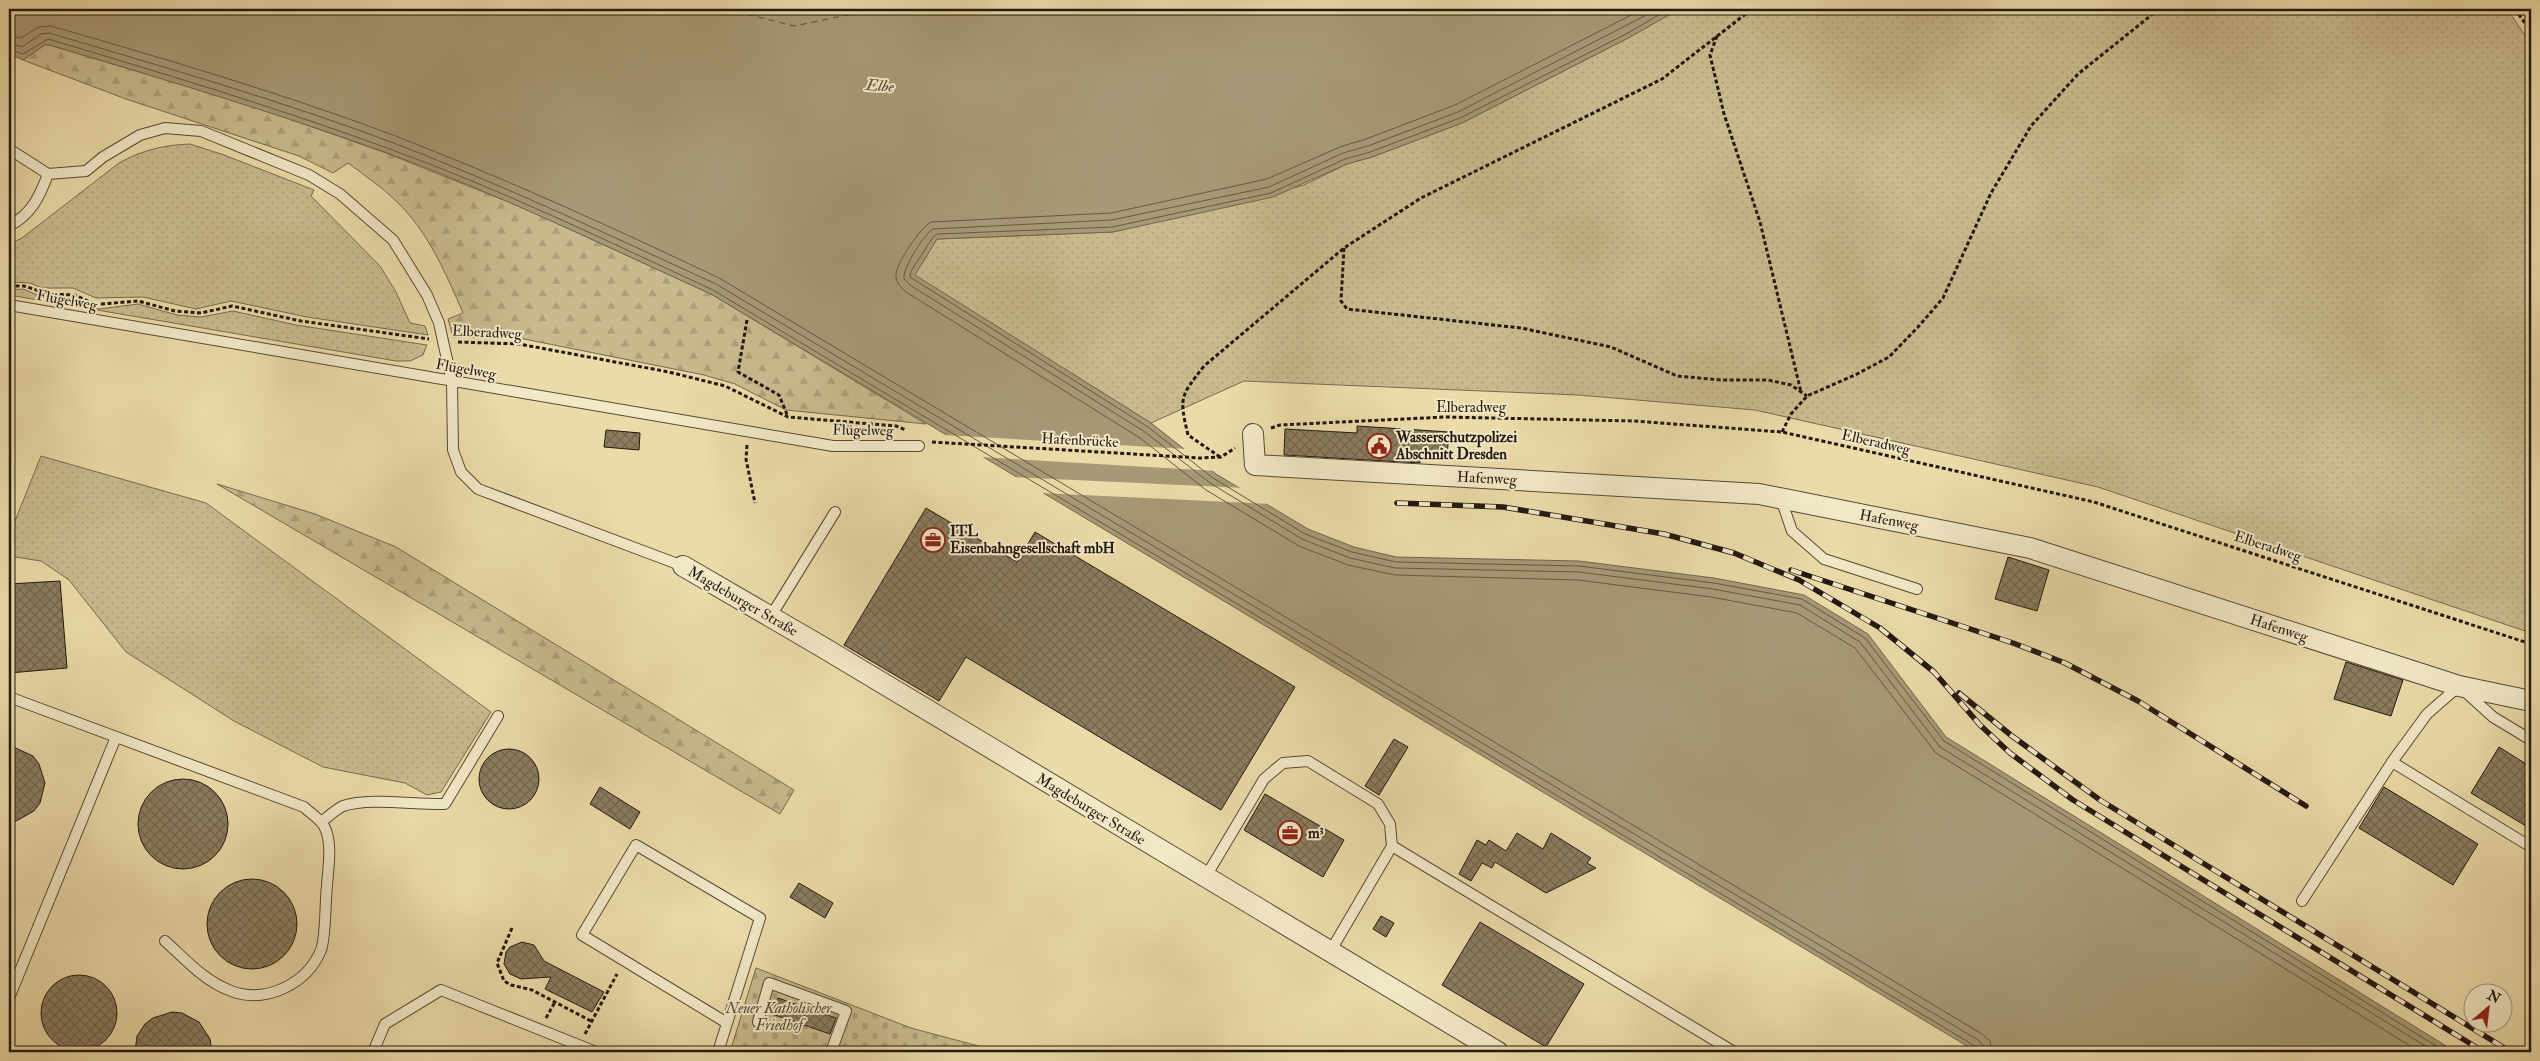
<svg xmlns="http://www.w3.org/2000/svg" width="2540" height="1061" font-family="'IM FELL Double Pica',serif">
  <defs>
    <pattern id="grass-dots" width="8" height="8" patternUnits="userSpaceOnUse" patternTransform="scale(1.25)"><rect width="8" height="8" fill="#c9ba8e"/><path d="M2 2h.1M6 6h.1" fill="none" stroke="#ac9f79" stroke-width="1.8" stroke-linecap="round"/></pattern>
    <pattern id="forest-firs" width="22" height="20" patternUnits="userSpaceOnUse" patternTransform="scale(1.25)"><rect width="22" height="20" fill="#c9ba8e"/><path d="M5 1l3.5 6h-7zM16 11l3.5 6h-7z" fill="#ac9f79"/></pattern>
    <pattern id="cemetery-stones" width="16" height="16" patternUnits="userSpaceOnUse" patternTransform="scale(1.25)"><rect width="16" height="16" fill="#c9ba8e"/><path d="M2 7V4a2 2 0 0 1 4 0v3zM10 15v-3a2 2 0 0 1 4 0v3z" fill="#ac9f79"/></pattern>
    <pattern id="building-cross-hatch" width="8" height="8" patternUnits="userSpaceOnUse" patternTransform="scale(1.25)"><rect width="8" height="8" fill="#8b7d60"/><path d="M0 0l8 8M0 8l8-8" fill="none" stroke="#71654e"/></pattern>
  </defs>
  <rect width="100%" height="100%" fill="#ebdba8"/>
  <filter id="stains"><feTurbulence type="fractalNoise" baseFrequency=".004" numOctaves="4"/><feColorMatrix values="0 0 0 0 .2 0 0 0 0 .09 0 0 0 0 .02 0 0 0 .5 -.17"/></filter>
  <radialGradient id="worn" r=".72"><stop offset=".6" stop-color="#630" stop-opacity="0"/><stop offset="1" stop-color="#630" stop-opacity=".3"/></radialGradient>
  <!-- grass -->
  <g fill="url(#grass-dots)" stroke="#766950">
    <polygon points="1679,9 2507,9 2531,44 2531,633 2098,487 1755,410 1578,395 1244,381 1151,423 914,275 937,239 1113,232 1304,185 1347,164 1372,157 1462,123 1630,37"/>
    <path d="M 190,144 L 224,155 L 314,190 L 311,196 L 380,266 L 396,292 L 410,323 L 425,326 L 428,335 L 307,317 L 231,301 L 196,309 L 143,297 L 96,298 L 73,288 L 42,288 L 30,283 L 9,282 L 9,244 L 22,238 L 119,163 C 142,150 164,145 190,144 Z"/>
    <polygon points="23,289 42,297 74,298 89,307 99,309 138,304 177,315 201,317 233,311 296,325 427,345 423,355 410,361 396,361 9,295 9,290"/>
    <polygon points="41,456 206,503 491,712 441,792 427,795 405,783 323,767 234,721 126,652 69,580 41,561 9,556 9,536"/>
  </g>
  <!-- forest -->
  <g fill="url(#forest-firs)" stroke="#766950">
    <path d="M 46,44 L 250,105 L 386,153 L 521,207 L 711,294 L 926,424 L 786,410 L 735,384 L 704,375 L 519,338 L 453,337 L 448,319 L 463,313 C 446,274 428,231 396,201 C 382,187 364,175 348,163 L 333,173 L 299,156 L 126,99 L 23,60 Z"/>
    <polygon points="217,484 315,514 396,547 794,790 780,814"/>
  </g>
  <!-- cemetery -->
  <polygon fill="url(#cemetery-stones)" stroke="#766950" points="756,968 911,1028 1001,1052 730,1052"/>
  <!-- water -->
  <path fill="#a79975" stroke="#73654d" d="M 9,9 L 1679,9 L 1630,37 L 1462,123 L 1372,157 L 1347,164 L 1273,197 L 1113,232 L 937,239 L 915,275 L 1151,423 L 1216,474 L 1308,529 L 1354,547 L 1396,557 L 1579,561 L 1714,578 L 1804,595 L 1868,634 L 1946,737 L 2456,1052 L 1977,1052 L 711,294 C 603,245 496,193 385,152 C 273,112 160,78 46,44 L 23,60 L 9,54 Z"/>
  <!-- pier -->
  <g fill="#ebdba8">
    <polygon points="943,435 1188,449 1217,471 980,457"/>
    <polygon points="1013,477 1245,488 1271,504 1041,493"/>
  </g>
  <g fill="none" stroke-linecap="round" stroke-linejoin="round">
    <!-- shore -->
    <g stroke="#665844" stroke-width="1">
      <path d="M 1643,9 L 1455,105 L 1366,139 L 1340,147 L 1267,179 L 1111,213 L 931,222 C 921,227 896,263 896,275 C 896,282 900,287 906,292 L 1140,438 L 1206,490 L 1299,546 L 1348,565 L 1395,575 L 1578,580 L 1711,597 L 1797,613 L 1855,648 L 1936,753 L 2420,1052"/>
      <path d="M 1658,9 L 1458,112 L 1368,146 L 1343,153 L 1269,187 L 1112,220 L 933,229 C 924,234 902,269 904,279 L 910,285 L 1145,432 L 1210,483 L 1302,539 L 1350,558 L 1395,568 L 1579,572 L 1713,589 L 1800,605 L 1860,642 L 1940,747 L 2435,1052"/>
      <polyline points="1669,9 1628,33 1460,118 1370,152 1345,159 1271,193 1112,227 937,234 933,237 911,271 910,277 1148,427 1213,478 1305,534 1352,552 1396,562 1579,566 1714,583 1802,599 1865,638 1944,741 2446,1052"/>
      <path d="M 9,36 L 21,38 L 39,27 L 51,26 C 166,59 281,93 393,135 C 504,178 612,227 719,278 L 1982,1034 L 1990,1041 L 1992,1052"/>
      <path d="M 9,43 L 22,47 L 41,34 L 49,33 C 164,67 279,100 391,142 C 501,184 609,235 716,284 L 1978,1040 L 1983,1045 L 1984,1052"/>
      <path d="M 9,49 L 23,54 L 48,39 C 162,73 275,107 387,148 C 498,188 605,240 713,290 L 1975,1046 L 1978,1052"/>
    </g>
    <!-- ferry -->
    <polyline stroke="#584c3a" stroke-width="1" stroke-dasharray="6 5" stroke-linecap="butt" points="726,9 794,26 877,9"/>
  </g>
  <!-- building -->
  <g fill="url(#building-cross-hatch)" stroke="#241812">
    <polygon points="1357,426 1449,432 1447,456 1420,454 1420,463 1284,455 1285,429 1357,433"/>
    <polygon points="606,430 640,433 639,450 604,447"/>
    <polygon points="926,508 1017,562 1035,532 1295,687 1221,810 966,657 939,701 844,645"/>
    <polygon points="2008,557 2049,570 2037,611 1995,599"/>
    <polygon points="60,581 67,668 9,673 9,584"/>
    <polygon points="2346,662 2403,680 2391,716 2334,699"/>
    <polygon points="1394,739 1408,747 1379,795 1365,786"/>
    <polygon points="9,745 33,756 39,764 45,783 40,803 34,811 9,825"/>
    <polygon points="2499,747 2531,767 2531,829 2471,793"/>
    <circle cx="509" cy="779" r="30"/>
    <circle cx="183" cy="824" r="45"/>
    <polygon points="600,787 640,812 630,829 590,804"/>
    <polygon points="2384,787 2478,844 2453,885 2359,828"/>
    <polygon points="1265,794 1344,840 1323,877 1244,830"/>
    <polygon points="1517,833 1543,849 1551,833 1591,858 1587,863 1596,868 1546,893 1495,862 1492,868 1482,863 1471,881 1459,874 1477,840 1486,845 1489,840 1506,851"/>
    <circle cx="252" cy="924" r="45"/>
    <polygon points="799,883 833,903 825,918 790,897"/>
    <polygon points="1381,916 1394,923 1386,937 1373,929"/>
    <polygon points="1480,922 1584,984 1546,1047 1442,985"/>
    <polygon points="522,942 534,945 544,961 604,992 592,1012 545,989 551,977 521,979 510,974 504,964 506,952 510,947"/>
    <circle cx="79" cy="1013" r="38"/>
    <polygon points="778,998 836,1018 830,1034 772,1014"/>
    <polygon points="172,1012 182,1013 199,1022 210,1039 212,1052 135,1052 137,1036 145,1024 153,1018"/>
  </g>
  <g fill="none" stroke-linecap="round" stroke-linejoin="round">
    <defs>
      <g id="lane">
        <polyline points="9,149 48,174"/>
        <path d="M 9,226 C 31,215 40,196 48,174 L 86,171 L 103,157 L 140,135 L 165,128 L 201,131 L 309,175 L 340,194 L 393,240 L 427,295 L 439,323 L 452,382 L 453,450 L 461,472 L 478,489 L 683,566"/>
        <polyline points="9,305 833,446 919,446"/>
        <polyline points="1781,499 1792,531 1824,559 1917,589"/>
        <polyline points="771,616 835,512"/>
        <path d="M 9,697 L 304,807 C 310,813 320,819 324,826 C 333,843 328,867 327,886 C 325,901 326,937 321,950 C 307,984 266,1004 231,991 C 204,981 185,959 165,941"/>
        <polyline points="2392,762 2531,847"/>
        <path d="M 321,822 C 327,818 336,809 343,806 C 369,797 416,805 445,804 L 498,716"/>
        <polyline points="1392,846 1734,1052"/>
        <polyline points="1205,878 1264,779 1283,763 1308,761 1378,804 1390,824 1392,846 1330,952"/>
        <polyline points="2302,901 2392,762 2427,714 2459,686 2493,717 2531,740"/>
        <polyline points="9,998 116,737"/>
        <polyline points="758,1022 769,983 846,1011 831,1052"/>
        <polyline points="373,1052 385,1024 441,990 596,1052"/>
        <polyline points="718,1052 760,918 636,845 582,935 727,1023"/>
      </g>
      <g id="street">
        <polyline points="1253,434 1255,465 1759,494 2030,548 2459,686 2531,701"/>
        <polyline points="683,566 819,645 1498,1052"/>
      </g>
    </defs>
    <!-- lane casing -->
    <use href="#lane" stroke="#564938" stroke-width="12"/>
    <!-- street casing -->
    <use href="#street" stroke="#564938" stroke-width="22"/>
    <!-- path -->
    <g stroke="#241812" stroke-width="3" stroke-dasharray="4 2.5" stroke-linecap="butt">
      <polyline points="2515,9 2531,32"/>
      <polyline points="1717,36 1710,55 1724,114 1760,222 1801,392"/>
      <polyline points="1344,248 1341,301 1347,309 1521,328 1611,347 1677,376 1721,380 1768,380 1791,385 1807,396"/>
      <polyline points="9,286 24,286 49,294 75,295 92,303"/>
      <polyline points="101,304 138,301 175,311 201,313 232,306 301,321 429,339"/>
      <polyline points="747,320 738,372 779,395 788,417"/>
      <polyline points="458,342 519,344 669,372 725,386 788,417 896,426 906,430"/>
      <polyline points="1271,428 1280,425 1445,417 1634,421 1782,432 2094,502 2531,644"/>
      <polyline points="1782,432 1791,414 1807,396 1855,375 1889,357 1918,327 1943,298 1991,193 2031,126 2078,74 2159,9"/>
      <polyline points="932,442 1200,458 1221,457 1235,448"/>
      <polyline points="747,445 746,459 755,503"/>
      <path d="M 1220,457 L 1188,435 C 1179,397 1180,397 1204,366 L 1344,248 L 1421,198 L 1662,79 L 1752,9"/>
      <polyline points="512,928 497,963 504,981 511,985 532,990 591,1021"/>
      <polyline points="546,1018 555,1002"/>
      <polyline points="585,1034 617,974"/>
    </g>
    <!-- lane -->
    <use href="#lane" stroke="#f2e8c6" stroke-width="10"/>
    <!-- street -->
    <use href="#street" stroke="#f2e8c6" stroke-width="20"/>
    <defs>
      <g id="rail">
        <polyline points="1397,503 1503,507 1664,534 1734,553 1799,580 1880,628 1934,672 1980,725 2010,753 2073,800 2484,1052"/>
        <polyline points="1791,570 2013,643 2065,663 2138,701 2306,806"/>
        <polyline points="1959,693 2012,736 2100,800 2511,1052"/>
      </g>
    </defs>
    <!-- rail casing -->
    <use href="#rail" stroke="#241812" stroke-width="5.5"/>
    <!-- rail -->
    <use href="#rail" stroke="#f2e8c6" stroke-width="4" stroke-dasharray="11" stroke-linecap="butt"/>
  </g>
  <!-- icons -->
  <defs>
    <symbol id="civic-ring" viewBox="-11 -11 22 22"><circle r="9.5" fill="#f2e8c6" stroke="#8f2418" stroke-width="1.5"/><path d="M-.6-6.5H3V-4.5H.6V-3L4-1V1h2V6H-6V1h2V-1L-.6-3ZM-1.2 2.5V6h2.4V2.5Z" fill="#8f2418"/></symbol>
    <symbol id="office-ring" viewBox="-11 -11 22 22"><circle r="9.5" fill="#f2e8c6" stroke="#8f2418" stroke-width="1.5"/><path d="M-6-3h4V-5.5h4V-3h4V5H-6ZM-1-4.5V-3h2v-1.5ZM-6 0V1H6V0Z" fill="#8f2418"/></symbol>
  </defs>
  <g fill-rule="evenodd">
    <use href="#civic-ring" x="1365" y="432" width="28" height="28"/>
    <use href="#office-ring" x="919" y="526" width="28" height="28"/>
    <use href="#office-ring" x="1276" y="819" width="28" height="28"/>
  </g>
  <g text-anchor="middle" stroke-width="4" stroke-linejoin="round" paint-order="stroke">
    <!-- street labels -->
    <g font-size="15" fill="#241812" stroke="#f2e8c6">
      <text transform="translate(67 300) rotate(10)" y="5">Flügelweg</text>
      <text transform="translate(487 332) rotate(3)" y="5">Elberadweg</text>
      <text transform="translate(466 369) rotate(10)" y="5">Flügelweg</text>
      <text x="1471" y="412">Elberadweg</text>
      <text transform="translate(863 430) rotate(1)" y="5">Flügelweg</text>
      <text transform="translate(1080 440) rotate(3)" y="5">Hafenbrücke</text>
      <text transform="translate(1876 442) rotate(13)" y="5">Elberadweg</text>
      <text transform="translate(1487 478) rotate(3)" y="5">Hafenweg</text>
      <text transform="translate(1889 520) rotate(11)" y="5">Hafenweg</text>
      <text transform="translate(2268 546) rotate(18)" y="5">Elberadweg</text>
      <text transform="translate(743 601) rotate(30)" y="5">Magdeburger Straße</text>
      <text transform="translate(2279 628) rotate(18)" y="5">Hafenweg</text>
      <text transform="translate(1091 809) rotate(31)" y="5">Magdeburger Straße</text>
    </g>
    <!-- poi labels -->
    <g font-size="15" font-weight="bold" fill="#241812" stroke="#f2e8c6" text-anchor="start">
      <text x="1396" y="442">Wasserschutzpolizei<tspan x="1396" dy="17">Abschnitt Dresden</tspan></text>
      <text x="950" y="536">ITL<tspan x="950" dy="17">Eisenbahngesellschaft mbH</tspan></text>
      <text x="1308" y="838">m³</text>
    </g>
    <!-- park labels -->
    <g font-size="15" font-style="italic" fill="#564937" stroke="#f2e8c6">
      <text x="779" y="1013">Neuer Katholischer<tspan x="779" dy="17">Friedhof</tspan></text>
    </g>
    <!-- water labels -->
    <g font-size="16" font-style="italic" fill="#584c3a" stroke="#f2e8c6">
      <text transform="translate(880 85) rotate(4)" y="6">Elbe</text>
    </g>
  </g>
  <!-- margin -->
  <rect width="2540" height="1061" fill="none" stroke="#ebdba8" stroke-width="30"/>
  <rect x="10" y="10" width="2520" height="1041" fill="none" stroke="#241812" stroke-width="2.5"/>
  <rect x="15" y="15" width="2510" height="1031" fill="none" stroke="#241812"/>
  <!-- north arrow -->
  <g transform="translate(2488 1008) rotate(28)"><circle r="24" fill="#f2e8c6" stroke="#a0957e"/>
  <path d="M0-4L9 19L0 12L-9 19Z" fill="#8f2418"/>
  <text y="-8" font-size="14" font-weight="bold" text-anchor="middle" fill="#241812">N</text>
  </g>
  <rect width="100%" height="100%" filter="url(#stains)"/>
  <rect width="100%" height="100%" fill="url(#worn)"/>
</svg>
